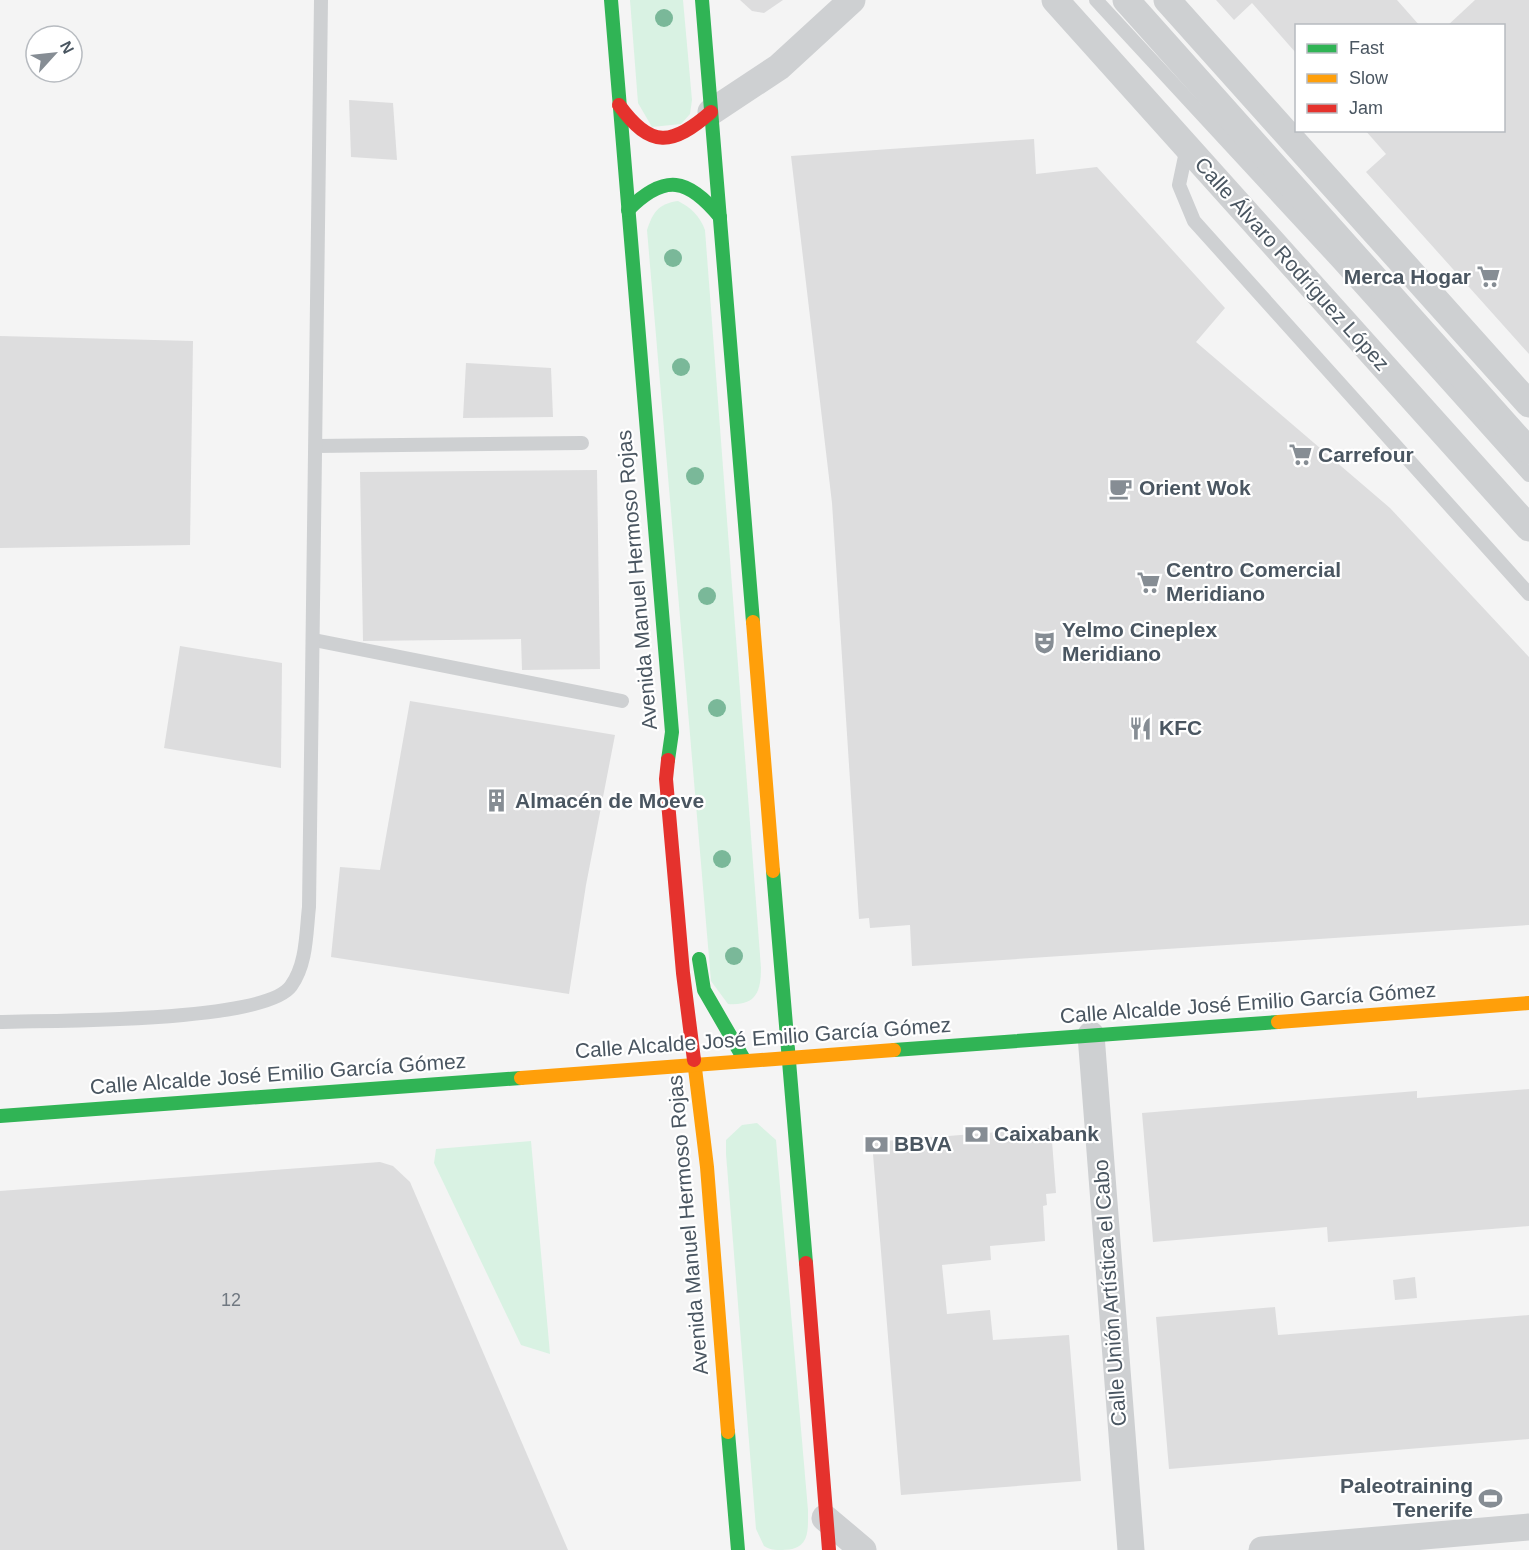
<svg xmlns="http://www.w3.org/2000/svg" width="1529" height="1550" font-family="Helvetica,sans-serif">
  <rect width="100%" height="100%" fill="#f4f4f4"/>
  <!-- green -->
  <g fill="#d9f2e3">
    <polygon points="630,0 683,0 692,100 690,114 681,124 652,127 638,103"/>
    <path d="M 678,201 C 690,207 700,216 705,230 L 761,968 C 761,993 755,1006 728,1004 L 711,981 L 647,230 C 653,212 658,204 678,201 Z"/>
    <path d="M 757,1123 L 776,1140 L 808,1510 C 808,1532 810,1550 782,1550 C 775,1550 770,1550 764,1546 L 756,1529 L 726,1154 L 726,1140 L 742,1125 Z"/>
    <polygon points="531,1141 550,1354 521,1345 434,1163 436,1149"/>
  </g>
  <!-- building -->
  <g fill="#ddddde">
    <polygon points="740,0 783,0 764,13 752,11"/>
    <polygon points="1216,0 1397,0 1420,26 1296,26 1296,53 1252,3 1234,20"/>
    <polygon points="1475,0 1529,0 1529,354 1366,172 1386,154 1365,130 1504,130 1504,26 1447,26"/>
    <polygon points="349,100 393,103 397,160 351,157"/>
    <polygon points="1034,139 1036,174 1097,167 1225,308 1196,342 1390,508 1529,657 1529,925 912,966 910,925 870,928 869,918 859,919 832,503 791,156"/>
    <polygon points="0,336 193,341 190,545 0,548"/>
    <polygon points="466,363 551,368 553,417 463,418"/>
    <polygon points="597,470 600,669 522,670 521,639 363,641 360,472"/>
    <polygon points="180,646 282,663 281,768 164,748"/>
    <polygon points="410,701 615,735 586,885 569,994 331,957 340,867 380,870"/>
    <polygon points="1529,1089 1529,1226 1328,1242 1327,1227 1153,1242 1142,1113 1417,1091 1417,1098"/>
    <polygon points="1051,1128 1056,1193 1046,1194 1047,1205 1043,1206 1045,1241 990,1246 991,1260 942,1265 947,1314 990,1310 993,1340 1069,1335 1081,1481 901,1495 872,1142"/>
    <polygon points="380,1162 393,1166 410,1182 568,1550 0,1550 0,1191"/>
    <polygon points="1415,1277 1417,1298 1395,1300 1393,1280"/>
    <polygon points="1275,1307 1278,1335 1529,1315 1529,1439 1169,1469 1156,1317"/>
  </g>
  <g fill="none" stroke-linecap="round" stroke-linejoin="round">
    <!-- lane -->
    <g stroke="#ced0d2" stroke-width="14">
      <polyline points="1096,0 1339,263 1529,475"/>
      <polyline points="1187,147 1179,185 1194,221 1529,594"/>
      <polyline points="316,446 582,443"/>
      <polyline points="314,640 622,701"/>
      <path d="M 0,1022 C 50,1020 265,1023 291,986 C 307,964 306,933 309,907 L 321,0"/>
    </g>
    <!-- street -->
    <g stroke="#ced0d2" stroke-width="27">
      <polyline points="1055,0 1529,528"/>
      <polyline points="1126,0 1529,451"/>
      <polyline points="1167,0 1529,404"/>
      <polyline points="711,112 779,67 852,0"/>
      <polyline points="1091,1035 1131,1550"/>
      <polyline points="825,1518 863,1550"/>
      <polyline points="1262,1550 1529,1527"/>
    </g>
    <!-- fast -->
    <g stroke="#30b455" stroke-width="14">
      <polyline points="611,0 672,732 668,760"/>
      <polyline points="702,0 753,622"/>
      <path d="M 628,210 C 665,173 688,178 720,217"/>
      <polyline points="773,871 806,1263"/>
      <polyline points="699,959 704,990 745,1061"/>
      <polyline points="894,1050 1278,1022"/>
      <polyline points="0,1116 521,1078"/>
      <polyline points="728,1432 738,1550"/>
    </g>
    <!-- slow -->
    <g stroke="#ff9f0a" stroke-width="14">
      <polyline points="753,622 773,871"/>
      <polyline points="1278,1022 1529,1003"/>
      <polyline points="694,1060 707,1167 728,1432"/>
      <polyline points="521,1078 894,1050"/>
    </g>
    <!-- jam -->
    <g stroke="#e5322d" stroke-width="14">
      <path d="M 619,105 C 651,149 672,146 711,112"/>
      <polyline points="668,760 666,779 683,973 694,1060"/>
      <polyline points="806,1263 829,1550"/>
    </g>
  </g>
  <!-- trees -->
  <g fill="#7ab899">
    <circle cx="664" cy="18" r="9"/>
    <circle cx="673" cy="258" r="9"/>
    <circle cx="681" cy="367" r="9"/>
    <circle cx="695" cy="476" r="9"/>
    <circle cx="707" cy="596" r="9"/>
    <circle cx="717" cy="708" r="9"/>
    <circle cx="722" cy="859" r="9"/>
    <circle cx="734" cy="956" r="9"/>
  </g>
  <!-- icons -->
  <defs>
    <symbol id="supermarket-bare" viewBox="-9 -9 18 18"><path d="M-6-5.5h2.5l.6 2H6L4.5 2H-2.5L-4.4-4H-6ZM-1.5 3.2a1.3 1.3 0 1 0 .1 0ZM3 3.2a1.3 1.3 0 1 0 .1 0Z" fill="#868d94" stroke="#fff" stroke-width="2.5" paint-order="stroke"/></symbol>
    <symbol id="cafe-bare" viewBox="-9 -9 18 18"><path d="M-5.5-4.5H6V0H3Q3 3.5 0 3.5H-2.5Q-5.5 3.5-5.5 0ZM3-3.2v2h1.7v-2ZM-6 4.5H4V6H-6Z" fill="#868d94" stroke="#fff" stroke-width="2.5" paint-order="stroke"/></symbol>
    <symbol id="theatre-bare" viewBox="-9 -9 18 18"><path d="M-5-5.5Q0-4 5-5.5V0Q5 5 0 6Q-5 5-5 0ZM-3.3-2.5H-1v1.5H-3.3ZM1-2.5H3.3v1.5H1ZM-2.8 1Q0 5.5 2.8 1Z" fill="#868d94" stroke="#fff" stroke-width="2.5" paint-order="stroke"/></symbol>
    <symbol id="restaurant-bare" viewBox="-9 -9 18 18"><path d="M-5-6h1v4h1v-4h1v4h1v-4h1v5L-1.5 .5V6h-2V.5L-5-1ZM5-6V6H3V1.5H1.5Q1.5-4 5-6Z" fill="#868d94" stroke="#fff" stroke-width="2.5" paint-order="stroke"/></symbol>
    <symbol id="building-bare" viewBox="-9 -9 18 18"><path d="M-4-6H4V6H1V3H-1V6H-4ZM-2.5-4.3h1.7v1.8h-1.7ZM.8-4.3h1.7v1.8H.8ZM-2.5-1h1.7V.8h-1.7ZM.8-1h1.7V.8H.8Z" fill="#868d94" stroke="#fff" stroke-width="2.5" paint-order="stroke"/></symbol>
    <symbol id="bank-bare" viewBox="-9 -9 18 18"><path d="M-6-4H6V4H-6ZM0-2.3a2.3 2.3 0 1 0 0 4.6a2.3 2.3 0 1 0 0-4.6Z" fill="#868d94" stroke="#fff" stroke-width="2.5" paint-order="stroke"/></symbol>
    <symbol id="stadium-bare" viewBox="-9 -9 18 18"><path d="M0-5a6.5 5 0 1 0 0 10a6.5 5 0 1 0 0-10ZM-3.5-1.8h7v3.6h-7Z" fill="#868d94" stroke="#fff" stroke-width="2.5" paint-order="stroke"/></symbol>
  </defs>
  <g fill-rule="evenodd">
    <use href="#supermarket-bare" x="1472" y="260" width="33" height="33"/>
    <use href="#supermarket-bare" x="1284" y="438" width="33" height="33"/>
    <use href="#cafe-bare" x="1104" y="472" width="33" height="33"/>
    <use href="#supermarket-bare" x="1132" y="566" width="33" height="33"/>
    <use href="#theatre-bare" x="1028" y="626" width="33" height="33"/>
    <use href="#restaurant-bare" x="1124" y="712" width="33" height="33"/>
    <use href="#building-bare" x="480" y="784" width="33" height="33"/>
    <use href="#bank-bare" x="960" y="1118" width="33" height="33"/>
    <use href="#bank-bare" x="860" y="1128" width="33" height="33"/>
    <use href="#stadium-bare" x="1474" y="1482" width="33" height="33"/>
  </g>
  <g text-anchor="middle" stroke-width="4.5" stroke-linejoin="round" paint-order="stroke">
    <!-- number labels -->
    <g font-size="18" fill="#707881">
      <text x="231" y="1306">12</text>
    </g>
    <!-- street labels -->
    <g font-size="21" fill="#4a5661" stroke="#fff">
      <text transform="translate(1292 264) rotate(48)" y="7">Calle Álvaro Rodríguez López</text>
      <text transform="translate(637 580) rotate(-95)" y="7">Avenida Manuel Hermoso Rojas</text>
      <text transform="translate(1248 1003) rotate(-4)" y="7">Calle Alcalde José Emilio García Gómez</text>
      <text transform="translate(763 1038) rotate(-4)" y="7">Calle Alcalde José Emilio García Gómez</text>
      <text transform="translate(278 1074) rotate(-4)" y="7">Calle Alcalde José Emilio García Gómez</text>
      <text transform="translate(688 1225) rotate(-95)" y="7">Avenida Manuel Hermoso Rojas</text>
      <text transform="translate(1110 1293) rotate(-94)" y="7">Calle Unión Artística el Cabo</text>
    </g>
    <!-- poi labels -->
    <g font-size="21" font-weight="bold" fill="#4a5661" stroke="#fff" text-anchor="start">
      <text x="1471" y="284" text-anchor="end">Merca Hogar</text>
      <text x="1318" y="462">Carrefour</text>
      <text x="1139" y="495">Orient Wok</text>
      <text x="1166" y="577">Centro Comercial<tspan x="1166" dy="24">Meridiano</tspan></text>
      <text x="1062" y="637">Yelmo Cineplex<tspan x="1062" dy="24">Meridiano</tspan></text>
      <text x="1159" y="735">KFC</text>
      <text x="515" y="808">Almacén de Moeve</text>
      <text x="994" y="1141">Caixabank</text>
      <text x="894" y="1151">BBVA</text>
      <text x="1473" y="1493" text-anchor="end">Paleotraining<tspan x="1473" dy="24">Tenerife</tspan></text>
    </g>
  </g>
  <!-- legend -->
  <rect x="1295" y="24" width="210" height="108" fill="#ffffff" stroke="#b7bbc0" stroke-width="1.5"/>
  <rect x="1307" y="44" width="30" height="9" fill="#30b455" stroke="#b7bbc0" stroke-width="1.5"/>
  <text x="1349" y="54" font-size="18" fill="#4a5661">Fast</text>
  <rect x="1307" y="74" width="30" height="9" fill="#ff9f0a" stroke="#b7bbc0" stroke-width="1.5"/>
  <text x="1349" y="84" font-size="18" fill="#4a5661">Slow</text>
  <rect x="1307" y="104" width="30" height="9" fill="#e5322d" stroke="#b7bbc0" stroke-width="1.5"/>
  <text x="1349" y="114" font-size="18" fill="#4a5661">Jam</text>
  <!-- north arrow -->
  <g transform="translate(54 54) rotate(63)"><circle r="28" fill="#ffffff" stroke="#b7bbc0" stroke-width="1.5"/>
  <path d="M0-4.5L10 22L0 15L-10 22Z" fill="#868d94"/>
  <text y="-9" font-size="16" font-weight="bold" text-anchor="middle" fill="#4a5661">N</text>
  </g>
</svg>
